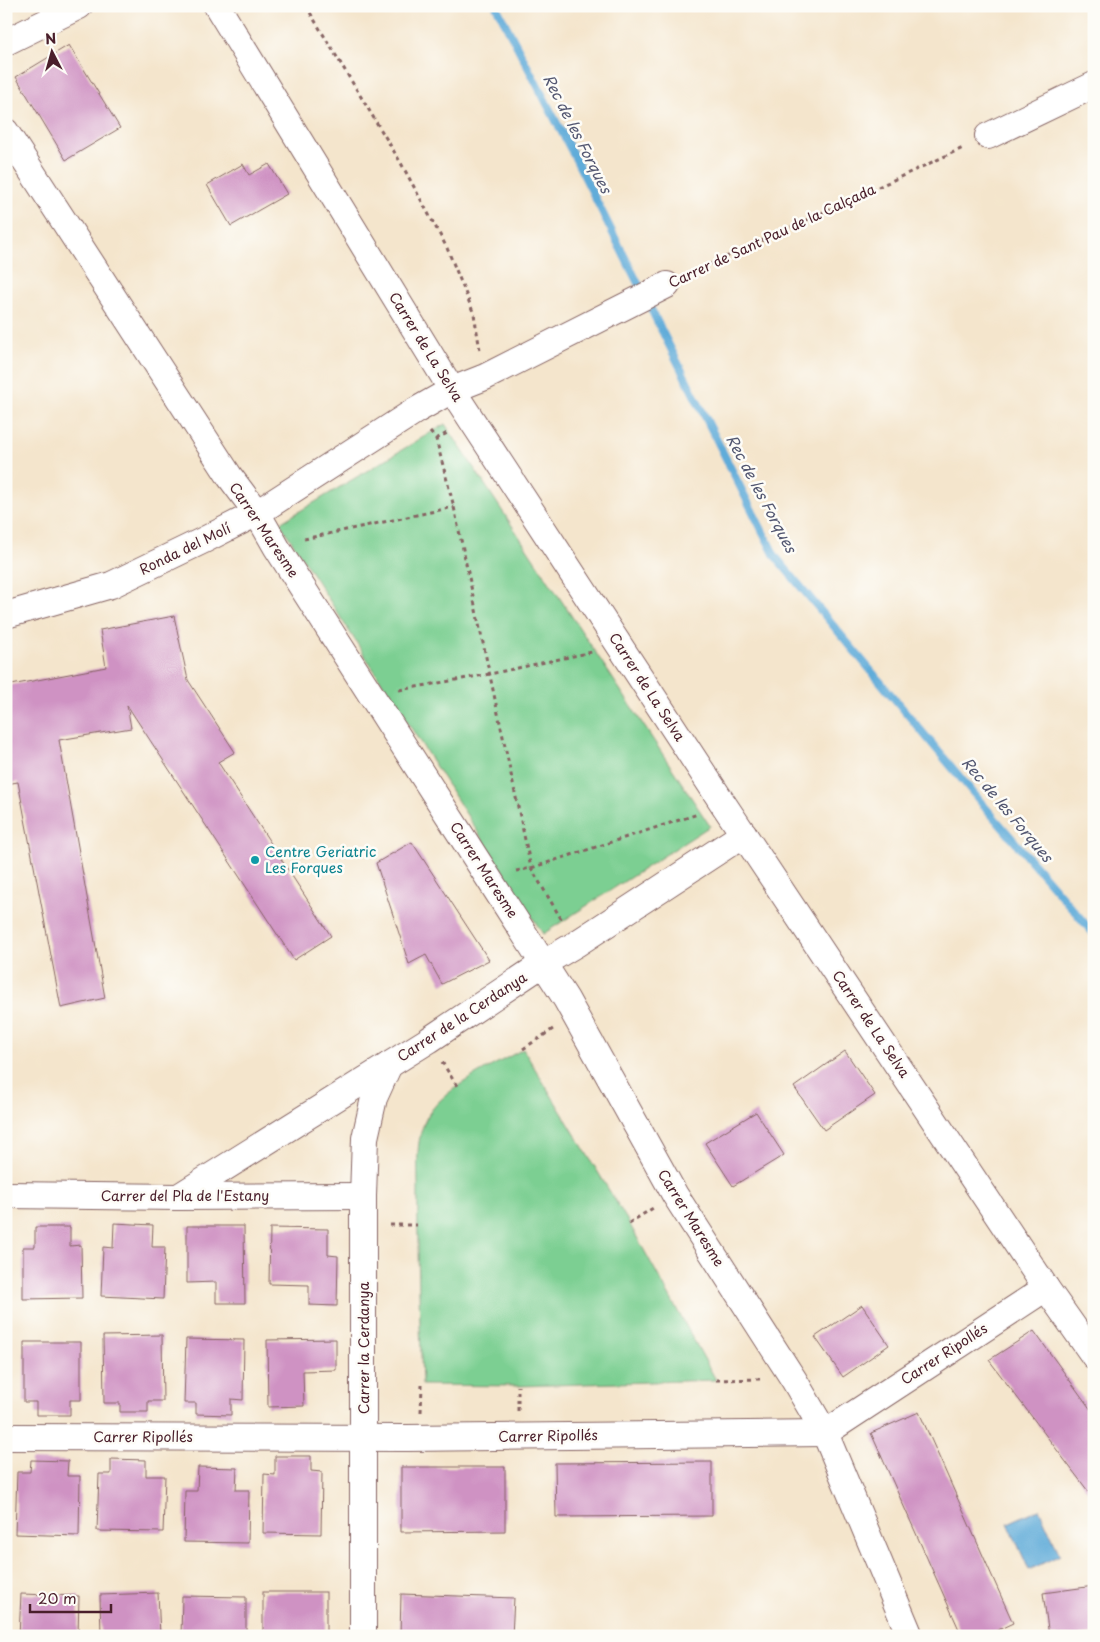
<svg xmlns="http://www.w3.org/2000/svg" width="1100" height="1642" font-family="'Playpen Sans',sans-serif">
  <rect width="100%" height="100%" fill="#fdfcf7"/>
  <filter id="ink" filterUnits="userSpaceOnUse"><feTurbulence type="fractalNoise" baseFrequency=".02" numOctaves="2"/><feDisplacementMap in="SourceGraphic" scale="10" xChannelSelector="R" yChannelSelector="G"/><feConvolveMatrix kernelMatrix="1 2 1 2 8 2 1 2 1" color-interpolation-filters="sRGB"/></filter>
  <filter id="wash" filterUnits="userSpaceOnUse"><feTurbulence type="fractalNoise" baseFrequency=".0096" numOctaves="4" result="noise"/><feDisplacementMap in="SourceGraphic" scale="20" xChannelSelector="R" yChannelSelector="G"/><feGaussianBlur stdDeviation="1.12" result="paint"/><feColorMatrix in="noise" values="0 0 0 0 0 0 0 0 0 0 0 0 0 0 0 0 0 1.4 0 .05"/><feComposite in="paint" operator="in"/></filter>
  <g filter="url(#wash)">
    <rect width="100%" height="100%" fill="#f4e5cc"/>
    <!-- green -->
    <g fill="#7ccf92" stroke="#63775e">
      <polygon points="445,424 710,826 543,934 280,523"/>
      <path d="M 523,1049 L 629,1223 L 716,1380 L 518,1386 L 422,1385 C 420,1320 417,1255 418,1190 C 418,1167 415,1141 426,1119 C 441,1088 494,1066 523,1049 Z"/>
    </g>
    <!-- water -->
    <polygon fill="#61acd9" stroke="#566682" points="1039,1509 1060,1555 1029,1570 1008,1523"/>
    <g fill="none" stroke-linecap="round" stroke-linejoin="round">
      <!-- stream -->
      <polyline stroke="#61acd9" stroke-width="8" points="496,6 571,150 775,556 985,807 1094,934"/>
    </g>
    <g id="blocks">
      <!-- building -->
      <g fill="#cf92c3">
        <polygon points="69,45 120,128 66,160 16,77"/>
        <polygon points="243,164 249,175 269,164 287,194 231,226 207,185"/>
        <polygon points="174,616 188,680 235,752 218,762 331,936 294,960 127,705 131,728 59,740 105,998 61,1008 18,782 6,784 6,686 106,667 100,630"/>
        <polygon points="412,842 489,960 442,984 426,955 409,964 376,863"/>
        <polygon points="845,1051 875,1095 824,1130 794,1087"/>
        <polygon points="756,1112 784,1155 733,1186 705,1143"/>
        <polygon points="114,1223 153,1225 152,1247 165,1247 163,1299 101,1296 103,1247 113,1248"/>
        <polygon points="187,1226 244,1226 245,1303 216,1303 216,1282 187,1283"/>
        <polygon points="35,1227 70,1227 70,1246 81,1245 82,1298 23,1299 23,1247 35,1247"/>
        <polygon points="270,1228 328,1229 328,1255 338,1256 337,1306 309,1305 309,1285 269,1284"/>
        <polygon points="862,1305 889,1345 843,1377 815,1337"/>
        <polygon points="1034,1331 1094,1414 1094,1499 989,1360"/>
        <polygon points="162,1335 163,1401 148,1401 148,1412 120,1412 120,1403 104,1403 103,1336"/>
        <polygon points="186,1339 244,1340 243,1400 231,1399 231,1415 196,1414 196,1403 184,1403"/>
        <polygon points="336,1339 336,1370 303,1371 304,1406 268,1407 267,1340"/>
        <polygon points="24,1342 81,1342 81,1400 70,1400 70,1415 36,1415 36,1402 24,1402"/>
        <polygon points="919,1412 1013,1623 985,1636 962,1636 871,1433"/>
        <polygon points="275,1456 311,1456 311,1471 322,1472 321,1534 263,1533 264,1474 275,1475"/>
        <polygon points="111,1459 146,1460 146,1476 165,1476 163,1532 97,1531 99,1474 111,1474"/>
        <polygon points="31,1460 68,1461 67,1476 80,1476 79,1536 15,1534 17,1472 30,1472"/>
        <polygon points="712,1462 712,1516 556,1517 555,1463"/>
        <polygon points="198,1467 237,1468 236,1490 249,1490 248,1543 184,1542 185,1491 197,1491"/>
        <polygon points="401,1467 505,1467 505,1531 401,1532"/>
        <polygon points="1094,1586 1094,1634 1079,1636 1049,1636 1043,1593"/>
        <rect x="263" y="1592" width="63" height="44"/>
        <polygon points="158,1593 160,1636 101,1636 100,1595"/>
        <polygon points="21,1594 79,1596 78,1636 19,1636"/>
        <polygon points="401,1594 514,1598 512,1636 400,1636"/>
        <polygon points="182,1596 246,1597 246,1636 181,1636"/>
      </g>
    </g>
  </g>
  <g filter="url(#ink)">
    <use href="#blocks" fill-opacity="0" stroke="#866463" stroke-width="1"/>
    <g fill="none" stroke-linecap="round" stroke-linejoin="round">
      <defs>
        <g id="minor">
          <polyline points="217,6 452,390 722,802 1046,1288 1094,1356"/>
          <polyline points="6,42 79,6"/>
          <polyline points="6,132 230,477 257,513 277,548 566,999 675,1195 794,1380 825,1433 910,1636"/>
          <polyline points="988,136 1094,85"/>
          <polyline points="6,615 111,585 204,540 257,513 415,411 452,390 485,377 667,285"/>
          <polyline points="6,1195 178,1197 363,1196"/>
          <polyline points="178,1197 429,1040 544,963 576,944 744,834"/>
          <polyline points="6,1437 407,1438 825,1433 1046,1288"/>
          <polyline points="363,1636 363,1196 365,1138 374,1098 389,1065"/>
        </g>
      </defs>
      <!-- minor casing -->
      <use href="#minor" stroke="#866463" stroke-width="28"/>
      <!-- path -->
      <g stroke="#866463" stroke-width="3" stroke-dasharray="4 4" stroke-linecap="butt">
        <polyline points="306,6 401,163 447,248 474,314 480,350"/>
        <polyline points="689,274 965,147"/>
        <polyline points="430,432 436,439 454,507 531,868 563,922"/>
        <polyline points="436,439 449,432"/>
        <polyline points="304,539 454,507"/>
        <polyline points="399,690 490,674 592,652"/>
        <polyline points="516,871 531,868 698,814"/>
        <polyline points="523,1049 553,1029"/>
        <polyline points="442,1062 457,1086"/>
        <polyline points="629,1223 653,1208"/>
        <polyline points="390,1225 417,1225"/>
        <polyline points="716,1380 761,1379"/>
        <polyline points="518,1411 518,1386"/>
        <polyline points="421,1412 422,1385"/>
      </g>
      <!-- minor -->
      <use href="#minor" stroke="#fff" stroke-width="26"/>
    </g>
  </g>
  <!-- markers -->
  <circle fill="#0f9aa8" stroke="#fdfcf7" stroke-width="2" cx="255" cy="860" r="5"/>
  <g text-anchor="middle" stroke-width="5" stroke-linejoin="round" paint-order="stroke">
    <!-- street labels -->
    <g font-size="14" fill="#4a1f2b" stroke="#fdfcf7">
      <text transform="translate(772 236) rotate(-25)" y="5">Carrer de Sant Pau de la Calçada</text>
      <text transform="translate(426 347) rotate(58)" y="5">Carrer de La Selva</text>
      <text transform="translate(264 530) rotate(56)" y="5">Carrer Maresme</text>
      <text transform="translate(185 549) rotate(-26)" y="5">Ronda del Molí</text>
      <text transform="translate(647 687) rotate(57)" y="5">Carrer de La Selva</text>
      <text transform="translate(484 870) rotate(57)" y="5">Carrer Maresme</text>
      <text transform="translate(462 1017) rotate(-33)" y="5">Carrer de la Cerdanya</text>
      <text transform="translate(871 1024) rotate(56)" y="5">Carrer de La Selva</text>
      <text x="185" y="1201">Carrer del Pla de l'Estany</text>
      <text transform="translate(691 1218) rotate(58)" y="5">Carrer Maresme</text>
      <text transform="translate(364 1348) rotate(-90)" y="5">Carrer la Cerdanya</text>
      <text transform="translate(944 1354) rotate(-33)" y="5">Carrer Ripollés</text>
      <text transform="translate(548 1436) rotate(-1)" y="5">Carrer Ripollés</text>
      <text x="143" y="1442">Carrer Ripollés</text>
    </g>
    <!-- culture labels -->
    <g font-size="14" fill="#0d838f" stroke="#fdfcf7" text-anchor="start">
      <text x="265" y="857">Centre Geriatric<tspan x="265" dy="16">Les Forques</tspan></text>
    </g>
    <!-- water labels -->
    <g font-size="15" font-style="italic" fill="#535771" stroke="#fdfcf7">
      <text transform="translate(577 134) rotate(63)" y="5">Rec de les Forques</text>
      <text transform="translate(761 494) rotate(62)" y="5">Rec de les Forques</text>
      <text transform="translate(1007 810) rotate(50)" y="5">Rec de les Forques</text>
    </g>
  </g>
  <!-- margin -->
  <rect width="1100" height="1642" fill="none" stroke="#fdfcf7" stroke-width="25"/>
  <!-- north arrow -->
  <g transform="translate(52 52) rotate(354)" stroke="#fdfcf7" stroke-width="4" paint-order="stroke">
  <path d="M0-4L9 19L0 12L-9 19Z" fill="#4a1f2b"/>
  <text y="-8" font-size="14" font-weight="bold" text-anchor="middle" fill="#4a1f2b">N</text>
  </g>
  <!-- scale -->
  <path d="M30 1604v8h81v-8" fill="none" stroke="#4a1f2b" stroke-width="2.5"/>
  <text x="38" y="1604" font-size="15" fill="#4a1f2b" stroke="#fdfcf7" stroke-width="4" paint-order="stroke">20 m</text>
</svg>
